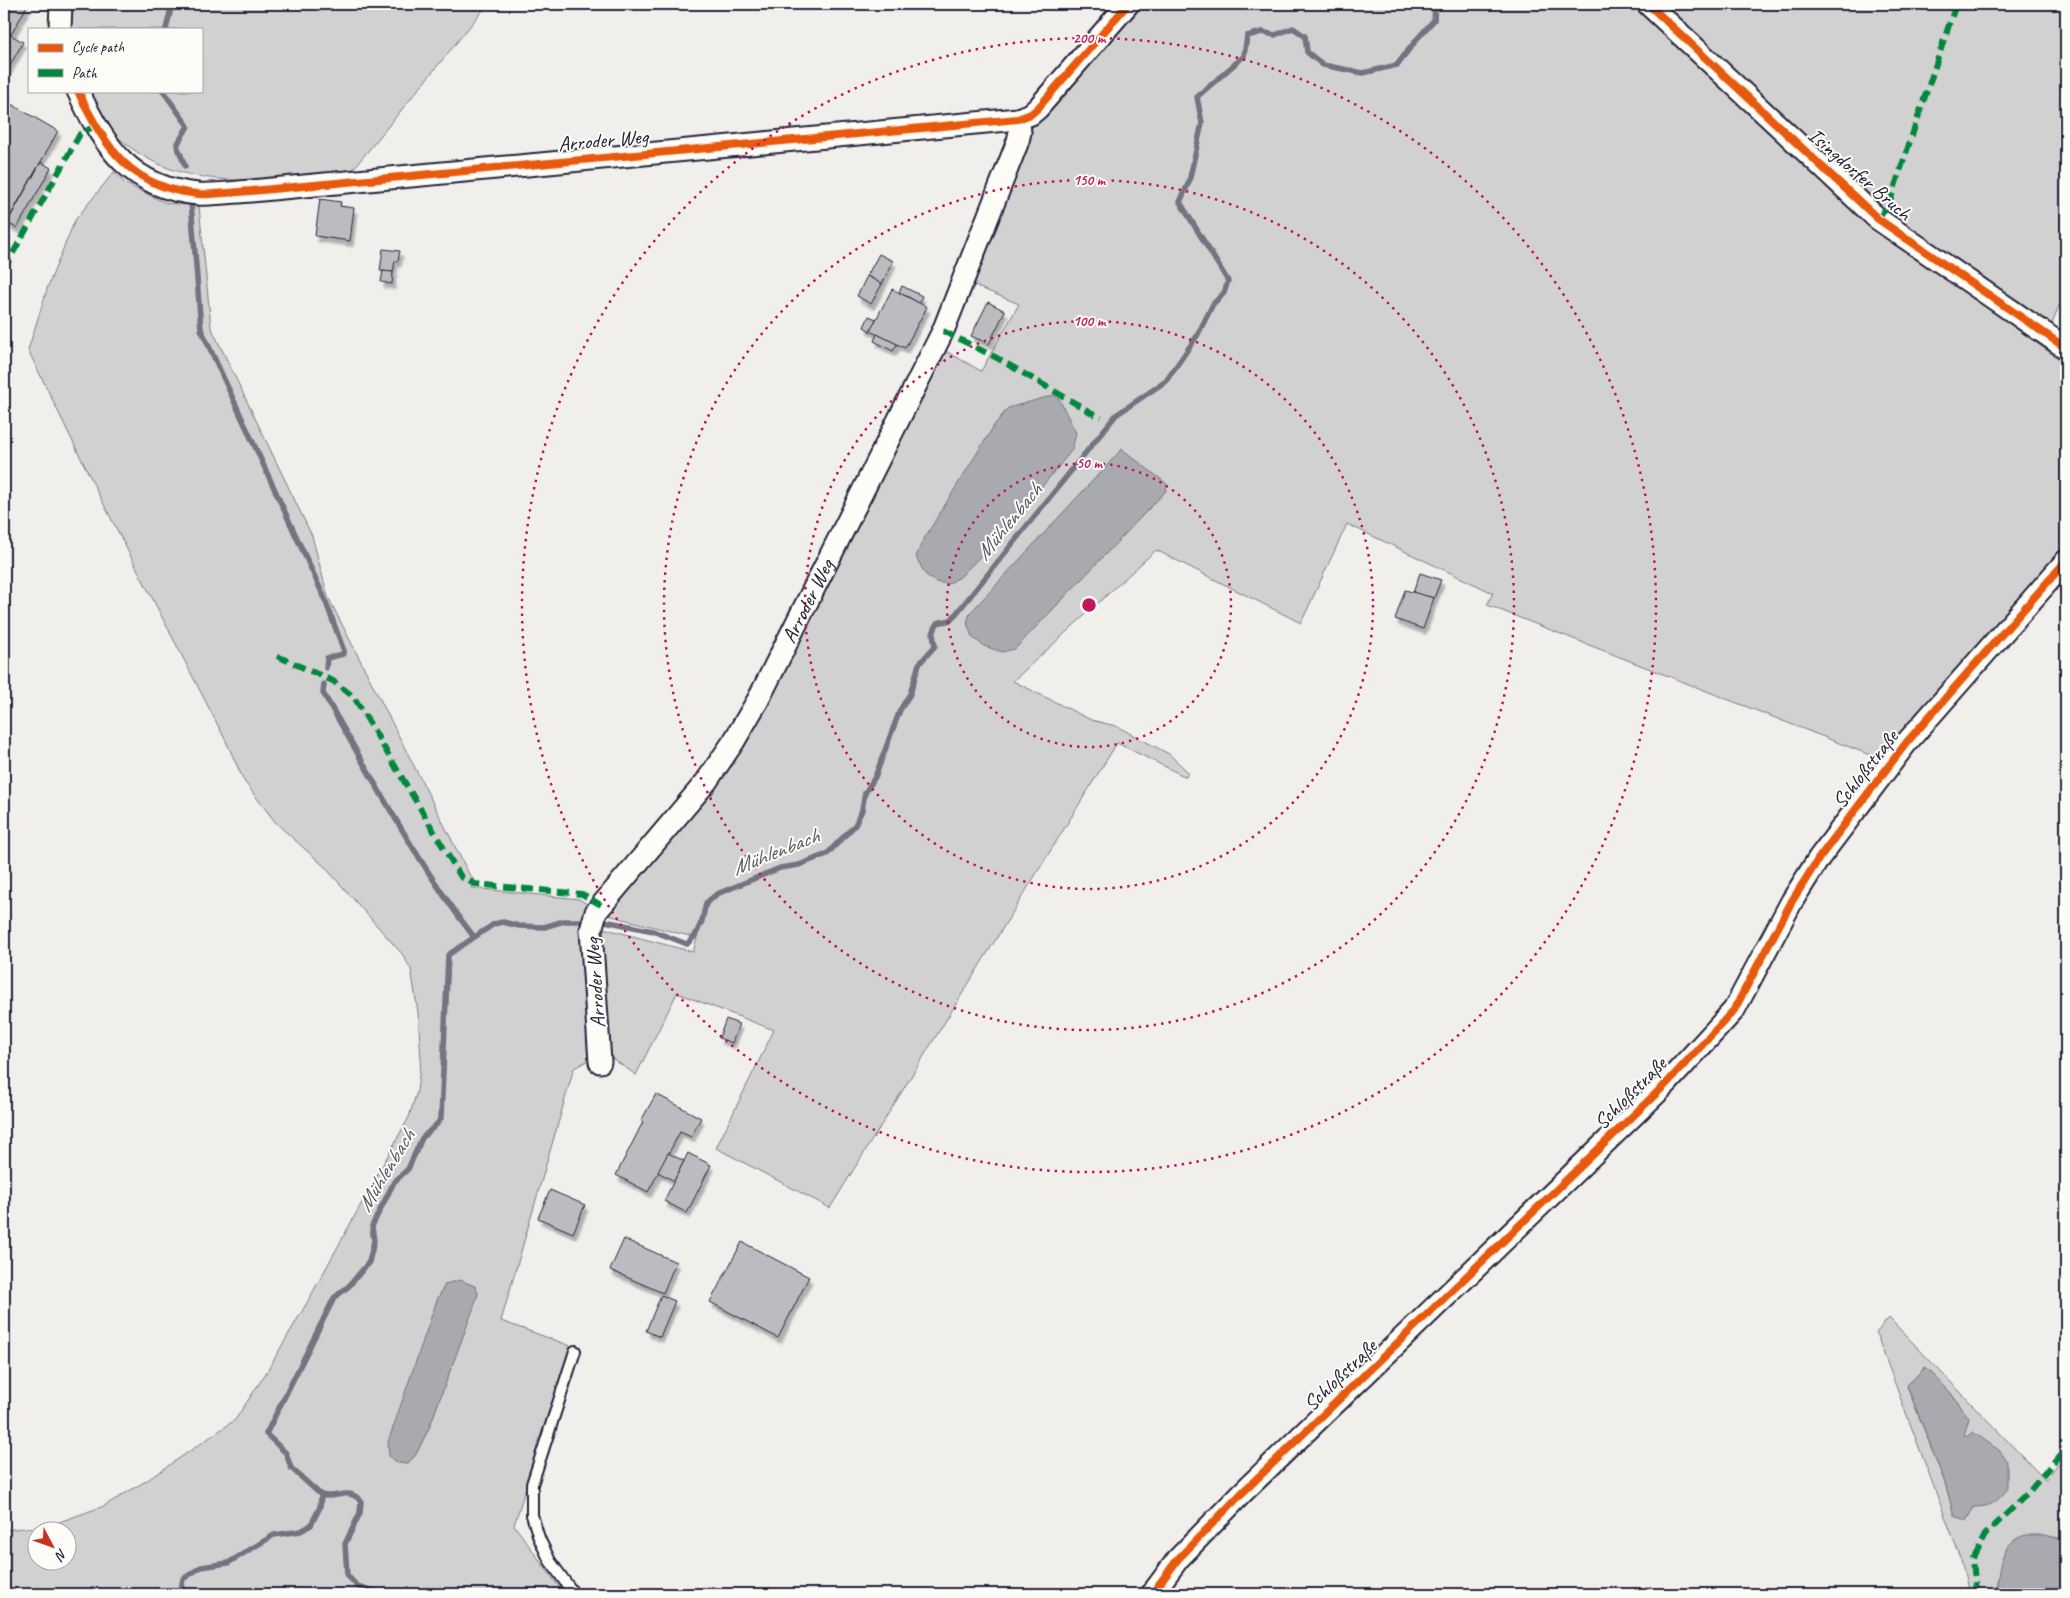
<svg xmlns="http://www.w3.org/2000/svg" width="2070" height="1598" font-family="Caveat,sans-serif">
  <defs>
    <filter id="shadow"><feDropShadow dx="3" dy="5.5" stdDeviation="1" flood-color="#0004"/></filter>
  </defs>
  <rect width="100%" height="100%" fill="#f0efec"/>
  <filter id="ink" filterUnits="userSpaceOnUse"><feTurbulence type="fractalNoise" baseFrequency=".02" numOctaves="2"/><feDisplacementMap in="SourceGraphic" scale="10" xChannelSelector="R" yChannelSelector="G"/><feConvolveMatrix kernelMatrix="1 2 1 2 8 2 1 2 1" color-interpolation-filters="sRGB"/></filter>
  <g filter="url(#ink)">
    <!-- green -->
    <g fill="#d2d1d1" stroke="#7a7a86" fill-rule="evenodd">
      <path d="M 72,4 L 488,4 L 350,173 C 270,179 183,197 118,137 C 108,128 96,104 90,91 L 201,91 L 201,29 L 70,29 Z"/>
      <polygon points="1141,4 1636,4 1870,225 2066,364 2066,546 1898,735 1880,759 1487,605 1493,593 1347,524 1301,623 1156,550 1013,681 1091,720 1116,726 1169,754 1188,772 1186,777 1117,743 830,1208 716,1148 774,1030 677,993 636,1075 606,1054 599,927 693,952 697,938 604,914 713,788 942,349 981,371 1019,304 968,283 1033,125 1045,115"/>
      <polygon points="1659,4 2066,4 2066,288 2052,324 1888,216"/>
      <path d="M 114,172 L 126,184 L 166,203 L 199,206 L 211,327 L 312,536 L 328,597 L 469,874 L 474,880 L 472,888 L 579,899 L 587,904 L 596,1056 L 574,1068 L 501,1321 L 571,1346 L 514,1525 L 564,1594 L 4,1594 L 4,1530 L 48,1526 L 104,1506 L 149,1479 L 235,1420 L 266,1373 L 308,1301 L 409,1117 L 417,1091 L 421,1059 L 418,1012 L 411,969 L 403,955 L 324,866 L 276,823 L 244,781 L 225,739 L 99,495 L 28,350 L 48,286 L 75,220 ZM 478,1293 L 429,1428 L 415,1456 L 407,1464 ZM 38,1530 L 68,1530 L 68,1560 L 38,1560 Z"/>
      <path d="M 1889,1318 L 2045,1480 L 2066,1454 L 2066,1540 L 2044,1535 L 1997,1580 L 1997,1594 L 1969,1594 L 1961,1559 L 1876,1333 ZM 1925,1367 L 1950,1392 L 1969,1418 L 1964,1435 L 1966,1437 L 1954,1515 L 1945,1483 L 1907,1386 Z"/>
    </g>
    <!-- water -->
    <g fill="#a9a9b0" stroke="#737381">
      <polygon points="1054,395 1059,399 1076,433 1072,450 1008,528 960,577 948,584 935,582 925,574 916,557 922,542 995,424 1008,408"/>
      <polygon points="1122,449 1167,484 1166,491 1015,649 1002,652 984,646 972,637 967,623 970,613"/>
      <polygon points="460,1280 475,1286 478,1293 475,1304 429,1428 415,1456 407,1464 398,1463 389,1456 388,1442 437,1300 445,1284"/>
      <path d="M 1926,1367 L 1950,1392 L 1969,1418 L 1964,1435 L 1966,1437 L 1973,1432 L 1999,1450 L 2007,1461 L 2007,1490 C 1996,1502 1992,1507 1974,1507 L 1966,1521 L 1954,1515 L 1945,1483 L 1907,1385 Z"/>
      <path d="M 2026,1535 L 2044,1535 L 2066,1540 L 2066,1594 L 1997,1594 C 1998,1571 2000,1541 2026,1535 Z"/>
    </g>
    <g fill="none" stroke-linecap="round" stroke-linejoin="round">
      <!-- stream -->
      <g stroke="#737381" stroke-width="5.5">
        <polyline points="166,29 172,4"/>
        <polyline points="163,91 188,126 177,145 185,166"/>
        <polyline points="191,202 201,329 324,597 344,651 343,654 327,658 326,668"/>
        <path d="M 324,684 L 323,693 C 371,775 416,862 474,937"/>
        <polyline points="605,921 653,931 687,944 695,936 702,921 706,903 717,894 780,868 799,865 827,854 855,825 862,810 865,793 875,777 900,710 910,694 919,664 935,646 933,634 937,623 951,620 1116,415 1166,381 1197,336 1213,304 1224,293 1228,281 1180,202 1189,182 1202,123 1197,97 1244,56 1247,36 1262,32 1275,35 1293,28 1305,36 1307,52 1323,65 1363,73 1397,65 1417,39 1434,20 1435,4"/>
        <polyline points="321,1495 291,1468 286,1453 266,1434 334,1298 349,1286 369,1262 374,1241 372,1226 394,1182 408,1169 422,1138 437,1124 441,1118 448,955 494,924 503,922 519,926 544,927 564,921 580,921"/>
        <path d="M 180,1594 L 183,1579 L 201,1567 L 228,1563 L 274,1535 L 301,1531 L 311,1525 L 320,1507 L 321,1495 C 338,1500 347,1486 361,1501 L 360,1513 L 345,1544 L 347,1575 L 357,1586 L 383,1594"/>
      </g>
    </g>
    <!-- building -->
    <g fill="#bcbcc0" stroke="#22223b" filter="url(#shadow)">
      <polygon points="4,4 28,4 11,35 4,31"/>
      <polygon points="4,31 23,42 4,76"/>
      <polygon points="4,100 58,131 4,227"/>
      <polygon points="41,162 51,168 17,228 7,223"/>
      <polygon points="320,199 341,202 340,206 354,208 350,241 315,236"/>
      <polygon points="383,249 400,251 398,261 395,261 393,272 380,271"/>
      <polygon points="879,254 893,261 882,284 867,276"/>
      <polygon points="383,271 393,272 392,284 381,282"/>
      <polygon points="867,276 882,284 871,304 857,296"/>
      <polygon points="902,286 922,296 919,303 899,292"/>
      <polygon points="892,289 927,307 905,348 870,331"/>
      <polygon points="988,302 1005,311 989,344 971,336"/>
      <polygon points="869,316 876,319 870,331 864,327"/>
      <polygon points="877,334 897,344 893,351 874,341"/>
      <polygon points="1420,573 1441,580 1434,598 1413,593"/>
      <polygon points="1405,590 1434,598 1423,629 1395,619"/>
      <polygon points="726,1019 739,1024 732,1043 719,1038"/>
      <polygon points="656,1094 701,1118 691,1137 680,1132 648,1192 616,1175 643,1122 641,1121"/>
      <polygon points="668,1153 684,1161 674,1181 658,1172"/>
      <polygon points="688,1153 711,1165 687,1213 664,1201"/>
      <polygon points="550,1190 585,1205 573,1233 538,1218"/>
      <polygon points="624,1239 676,1262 663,1293 610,1270"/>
      <polygon points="742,1242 809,1277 778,1338 710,1302"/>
      <polygon points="661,1295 675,1301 660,1337 646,1331"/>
    </g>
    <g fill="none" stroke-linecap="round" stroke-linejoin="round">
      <defs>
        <polyline id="service" points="574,1594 550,1561 539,1538 532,1515 532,1484 575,1351"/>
        <g id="minor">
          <polyline points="1648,4 1878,219 2066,348"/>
          <polyline points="60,29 61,4"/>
          <path d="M 78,91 C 104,147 131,188 198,194 C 215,195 234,192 251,191 L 1018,119 L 1031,114 L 1038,108 L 1128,4"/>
          <path id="s1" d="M 600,1062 L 591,930 L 596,912 L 706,782 L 734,741 L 758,700 L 943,331 L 1018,141 L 1020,132 L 1018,119"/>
          <polyline points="1152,1594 1178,1559 1242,1493 1667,1083 1734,1010 1792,901 1819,858 1907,742 2066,561"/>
        </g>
      </defs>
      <!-- service casing -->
      <use href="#service" stroke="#22223b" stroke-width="14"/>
      <!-- minor casing -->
      <use href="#minor" stroke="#22223b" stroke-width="25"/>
      <!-- service -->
      <use href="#service" stroke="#fdfcf7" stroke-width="10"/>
      <!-- minor -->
      <use href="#minor" stroke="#fdfcf7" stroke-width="21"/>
      <!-- quiet -->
      <g stroke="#00873e" stroke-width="6" stroke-dasharray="12 6" stroke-linecap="butt">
        <polyline points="1878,219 1889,204 1956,4"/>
        <polyline points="4,269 80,134 95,126"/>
        <polyline points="943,331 997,358 1101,418"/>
        <polyline points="277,656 333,681 354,697 461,877 475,884 582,894 601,905"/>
        <polyline points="1976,1594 1973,1558 1985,1535 2028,1493 2066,1447"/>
      </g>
      <defs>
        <g id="cycleway">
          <polyline points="1648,4 1878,219 2066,348"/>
          <path d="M 78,91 C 104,147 131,188 198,194 C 215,195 234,192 251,191 L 1018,119 L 1031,114 L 1038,108 L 1128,4"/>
          <polyline points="1152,1594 1178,1559 1242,1493 1667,1083 1734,1010 1792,901 1819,858 1907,742 2066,561"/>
        </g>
      </defs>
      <!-- cycleway casing -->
      <use href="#cycleway" stroke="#fdfcf7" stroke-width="11"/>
      <!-- cycleway -->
      <use href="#cycleway" stroke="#e8590c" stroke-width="8"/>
    </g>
  </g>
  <!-- distance rings -->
  <g fill="none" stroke="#c2185b" stroke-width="2.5" stroke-dasharray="2.5 5">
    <circle cx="1089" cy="605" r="142"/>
    <circle cx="1089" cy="605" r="284"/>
    <circle cx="1089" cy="605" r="425"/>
    <circle cx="1089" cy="605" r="567"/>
  </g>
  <g text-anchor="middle" stroke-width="4" stroke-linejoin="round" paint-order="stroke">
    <!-- street labels -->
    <g font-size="21" fill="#22223b" stroke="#fdfcf7">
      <text transform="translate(603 140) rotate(-5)" y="7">Arroder Weg</text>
      <text transform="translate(1860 174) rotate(41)" y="7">Isingdorfer Bruch</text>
      <text dy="7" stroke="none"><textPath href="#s1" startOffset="529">Arroder Weg</textPath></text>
      <text transform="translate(1865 769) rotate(-52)" y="7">Schloßstraße</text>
      <text transform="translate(595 983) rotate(-94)" y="7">Arroder Weg</text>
      <text transform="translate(1630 1093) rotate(-45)" y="7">Schloßstraße</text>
      <text transform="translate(1340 1375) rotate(-44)" y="7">Schloßstraße</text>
    </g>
    <!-- water labels -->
    <g font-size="22" font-style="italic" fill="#58586a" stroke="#fdfcf7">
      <text transform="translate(1008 521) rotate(-51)" y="8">Mühlenbach</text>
      <text transform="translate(775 851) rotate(-22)" y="8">Mühlenbach</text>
      <text transform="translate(385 1170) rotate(-59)" y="8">Mühlenbach</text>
    </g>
  </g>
  <circle cx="1089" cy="605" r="8" fill="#c2185b" stroke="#fdfcf7" stroke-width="2.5"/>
  <g font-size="15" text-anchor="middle" font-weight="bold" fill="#c2185b" stroke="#fdfcf7" stroke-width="4" stroke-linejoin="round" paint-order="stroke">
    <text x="1089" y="43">200 m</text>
    <text x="1089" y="185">150 m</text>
    <text x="1089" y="326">100 m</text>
    <text x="1089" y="468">50 m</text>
  </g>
  <!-- margin -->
  <rect width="2070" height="1598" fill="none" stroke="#fdfcf7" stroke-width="20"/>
  <rect x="10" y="10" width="2050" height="1578" fill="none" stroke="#22223b" stroke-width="2" filter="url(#ink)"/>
  <!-- legend -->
  <rect x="28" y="28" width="175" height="65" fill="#fdfcf7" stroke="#a5a5ac"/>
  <rect x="38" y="44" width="25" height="8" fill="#e8590c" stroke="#a5a5ac"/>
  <text x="72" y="52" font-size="15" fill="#22223b">Cycle path</text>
  <rect x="38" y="69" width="25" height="8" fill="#00873e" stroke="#a5a5ac"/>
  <text x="72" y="78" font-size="15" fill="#22223b">Path</text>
  <!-- north arrow -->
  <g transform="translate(52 1546) rotate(131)"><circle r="24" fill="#fdfcf7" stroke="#a5a5ac"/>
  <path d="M0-4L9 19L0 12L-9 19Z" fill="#c8321e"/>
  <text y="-8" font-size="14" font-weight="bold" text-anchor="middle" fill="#22223b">N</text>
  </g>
</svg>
